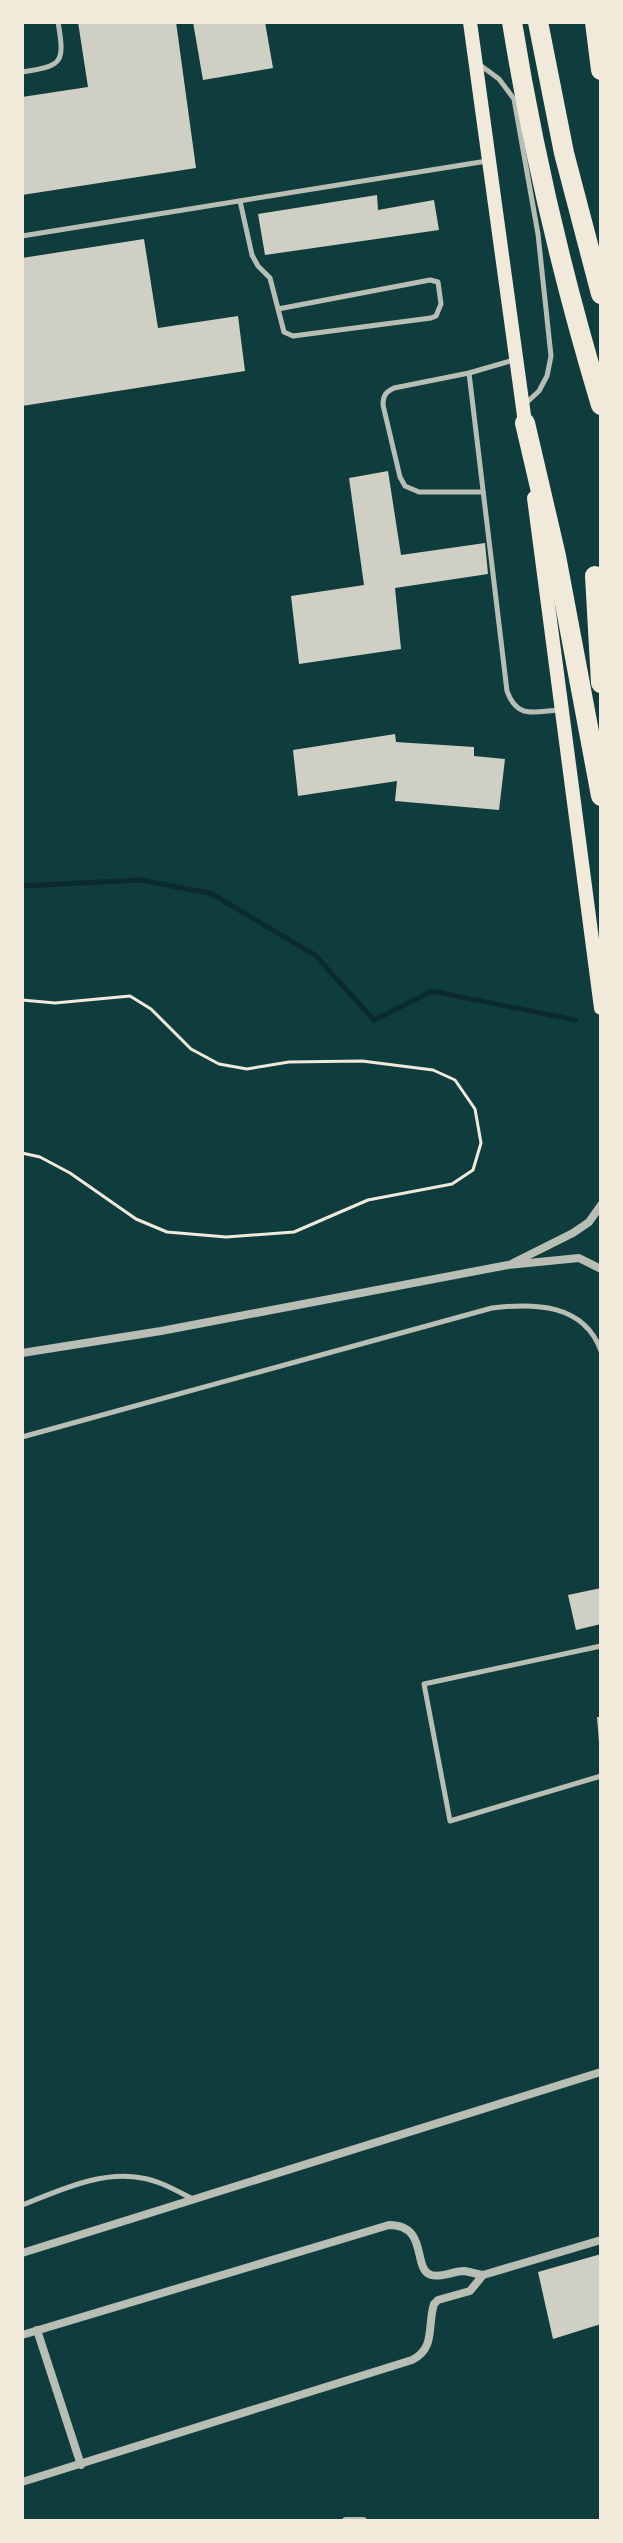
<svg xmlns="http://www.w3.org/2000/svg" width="623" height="2543" font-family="'Exo 2',sans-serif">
  <rect width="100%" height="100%" fill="#0f3d3e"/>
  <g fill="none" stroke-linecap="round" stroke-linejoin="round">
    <!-- stream -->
    <polyline stroke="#0a2a2b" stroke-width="5" points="22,886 140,880 210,893 315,955 374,1020 432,991 575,1020"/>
  </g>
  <!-- building -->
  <g fill="#cfcfc3">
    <polygon points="78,22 176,22 196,168 22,195 22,97 88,87"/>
    <polygon points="193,22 265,22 273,68 203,80"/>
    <polygon points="377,195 378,210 434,200 439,230 265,255 258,214"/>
    <polygon points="144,239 158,328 238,316 245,371 22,406 22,258"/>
    <polygon points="388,471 401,555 485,543 488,574 395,588 401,649 299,664 291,596 364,585 349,478"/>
    <polygon points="395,734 396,742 474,747 474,756 505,759 499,810 395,801 397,781 298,796 293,750"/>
    <polygon points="601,1588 601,1624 576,1630 568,1595"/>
    <polygon points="597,1717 601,1717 601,1742 599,1742"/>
    <polygon points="601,2254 601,2324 553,2339 538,2272"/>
  </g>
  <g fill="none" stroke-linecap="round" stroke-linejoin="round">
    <!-- path -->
    <polyline stroke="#f1e9da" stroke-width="3" points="22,1000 55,1003 130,996 151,1009 191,1049 219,1064 247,1069 289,1062 362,1061 433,1070 455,1080 475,1109 481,1143 473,1170 452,1184 368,1200 294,1232 226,1237 167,1232 136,1219 70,1173 40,1157 22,1153"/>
    <!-- service -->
    <g stroke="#b8beb3" stroke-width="5">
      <polyline points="480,65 499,79 514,99 538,234 551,356 547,376 539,391 524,405"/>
      <path d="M 22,72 C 63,66 65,63 58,22"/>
      <polyline points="240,201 252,255 258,266 270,278 284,332 293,336 431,318 436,316 441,304 438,282 430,280 278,309"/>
      <polyline points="22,236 487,161"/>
      <path d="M 469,373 L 507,691 C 517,719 534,712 558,710"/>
      <path d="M 483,492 L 419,492 L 405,486 L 400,477 L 383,405 C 383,395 386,392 394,388 L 469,373 L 514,360"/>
      <path d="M 22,1437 L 492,1308 C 533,1303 584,1303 601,1351"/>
      <polyline points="601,1646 424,1684 450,1821 601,1776"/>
      <path d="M 22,2205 C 59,2191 101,2170 142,2178 C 160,2181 177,2191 193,2199"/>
    </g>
    <!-- minor -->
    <g stroke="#b8beb3" stroke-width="8">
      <polyline points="513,1263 573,1233 589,1222 601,1205"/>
      <polyline points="22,1353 161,1331 508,1265 579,1258 601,1269"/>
      <polyline points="22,2253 601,2072"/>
      <polyline points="37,2330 81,2465"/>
      <path d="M 22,2335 L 389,2225 C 429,2225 412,2269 431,2275 C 441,2278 454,2271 464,2271 C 470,2272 477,2274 483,2275 L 601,2240"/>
      <path d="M 22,2482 L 412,2360 C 436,2348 427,2326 434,2304 L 438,2300 L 470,2291 L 483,2275"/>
      <polyline points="346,2521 363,2521"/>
    </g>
    <!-- secondary -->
    <g stroke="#f1e9da" stroke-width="14">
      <polyline points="470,22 526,430"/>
      <polyline points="534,498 601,1008"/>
    </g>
    <!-- motorway -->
    <g stroke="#f1e9da" stroke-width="20">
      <path d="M 512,22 C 533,152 563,279 601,405"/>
      <polyline points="538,22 564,153 601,294"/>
      <polyline points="595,22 601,70"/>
      <polyline points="525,423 556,556 601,796"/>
      <polyline points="595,576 601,683"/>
    </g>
  </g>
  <!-- border -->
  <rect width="623" height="2543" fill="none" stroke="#f1e9da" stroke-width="48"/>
</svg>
